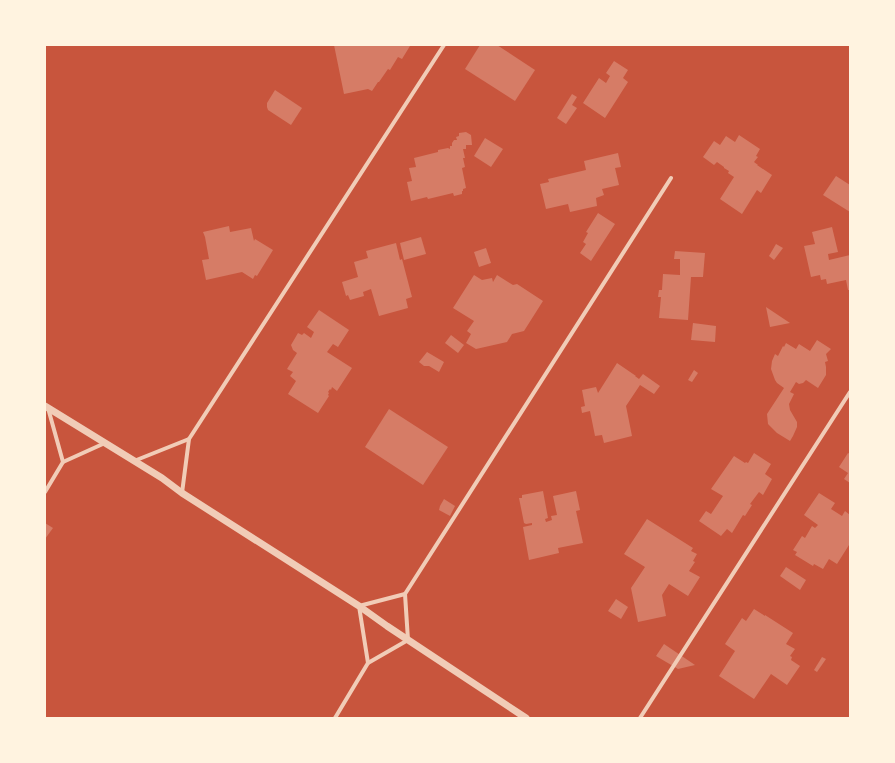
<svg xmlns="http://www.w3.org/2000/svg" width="895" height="763" font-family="'Roboto Serif',serif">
  <rect width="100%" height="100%" fill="#c8553d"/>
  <!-- building -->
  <g fill="#d67c66">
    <polygon points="334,45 407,45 410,46 402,59 398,57 390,70 388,69 379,82 378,82 372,91 368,89 344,94"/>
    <polygon points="480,45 497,45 535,70 515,101 465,69"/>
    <polygon points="614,61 628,70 623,78 628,82 605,118 583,103 599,78 606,83 610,76 606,73"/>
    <polygon points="275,90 302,108 291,125 268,110 267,107 267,103"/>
    <polygon points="572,94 577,97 572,105 577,108 566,124 557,118"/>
    <polygon points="466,132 471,135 472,145 466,145 466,149 463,149 465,158 463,158 465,167 462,168 466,188 463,189 463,191 462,191 462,194 454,196 453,193 428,199 427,197 411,201 407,182 412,181 409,168 416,167 414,158 438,152 438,150 448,148 450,149 450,146 452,146 452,143 454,140 457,140 456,137 459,136 459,133"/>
    <polygon points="739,135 760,149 756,156 758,157 754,162 758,165 757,165 772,175 761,193 757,190 742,214 720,199 734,177 728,173 729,171 724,168 724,167 717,162 714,165 703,157 714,141 720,145 726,136 735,142"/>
    <polygon points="485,138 503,149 491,167 474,156"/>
    <polygon points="618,153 621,167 615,168 619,185 602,189 604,195 596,198 597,206 570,212 568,204 546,209 540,184 549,182 548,179 586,170 584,161"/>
    <polygon points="836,176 850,185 850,212 823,195"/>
    <polygon points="598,213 615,224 591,261 580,253 586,244 583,242 588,233 586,232"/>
    <polygon points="229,226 230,232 251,228 254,241 255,239 273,250 257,276 255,275 253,279 242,272 206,280 202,260 209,259 205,237 203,232"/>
    <polygon points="832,227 838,252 828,254 829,260 850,255 850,290 848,290 846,280 827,284 826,279 821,280 820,275 811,277 804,246 815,244 812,232"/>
    <polygon points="421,237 426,254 404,260 400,243"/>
    <polygon points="396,243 400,260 402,259 412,297 406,299 408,308 379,316 371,289 363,292 364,296 350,300 348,295 346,296 342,282 358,277 354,262 368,258 366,251"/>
    <polygon points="776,244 783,248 774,260 769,256"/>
    <polygon points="486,248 491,263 479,267 474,252"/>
    <polygon points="675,251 705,253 703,277 691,277 688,320 659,318 661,297 658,297 659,290 662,290 663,274 680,275 680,259 674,259"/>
    <polygon points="474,275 482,280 492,278 493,282 497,275 513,285 517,284 543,301 524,331 512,334 507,342 476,349 466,343 471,334 467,331 474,321 453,308"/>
    <polygon points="766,307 790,323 770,327"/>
    <polygon points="319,310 349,330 338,347 333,344 327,352 352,368 337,391 332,387 331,390 330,389 328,392 329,393 328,395 329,396 318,413 288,394 296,381 290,376 293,372 287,369 297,353 293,350 291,345 298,333 302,335 304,333 311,338 314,332 307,327"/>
    <polygon points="693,323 716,326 715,342 691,340"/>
    <polygon points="451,335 464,345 458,353 445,343"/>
    <polygon points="817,340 831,349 826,354 828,361 825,362 826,367 826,375 818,388 806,380 803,383 799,384 796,382 790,392 794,394 789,404 790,410 797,422 797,427 793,436 790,441 777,433 768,424 767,414 784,388 777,383 775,380 771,369 772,361 775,354 778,356 783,346 784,347 786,343 796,349 799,344 810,351"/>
    <polygon points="427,352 444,362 439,372 429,366 424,366 419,362"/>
    <polygon points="617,363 636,376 635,376 639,379 643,374 660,386 654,394 640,385 626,406 632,436 604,443 602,435 595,436 590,411 582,413 581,407 585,406 582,390 596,387 598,393"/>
    <polygon points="694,370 698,373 692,382 688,380"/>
    <polygon points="389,409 448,447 423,485 365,447"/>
    <polygon points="754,453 771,464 765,474 772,479 763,495 759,492 750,504 752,505 745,516 743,515 732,533 727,529 721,536 699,521 706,511 711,514 723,496 711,489 734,456 745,463 746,462 748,463"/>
    <polygon points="848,453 850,454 850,483 844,479 848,473 839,467"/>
    <polygon points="543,491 548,518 545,519 546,522 552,520 551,516 557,515 553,496 576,491 580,510 576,511 583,543 558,548 559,553 529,560 523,527 532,525 532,523 526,524 524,523 519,498 522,498 522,495"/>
    <polygon points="819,493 835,503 831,509 842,516 845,511 850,515 850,545 849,545 837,564 829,559 823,569 814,564 813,566 795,555 797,552 793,550 802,536 805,538 812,526 815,528 818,525 804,515"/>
    <polygon points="444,499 455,506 450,516 439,510 440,506"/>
    <polygon points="647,519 693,548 691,551 697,554 693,561 695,562 689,571 700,577 688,596 669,584 662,595 666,616 638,622 631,588 645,567 624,554"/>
    <polygon points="45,523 53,528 45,539"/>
    <polygon points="786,567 806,580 800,590 780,576"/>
    <polygon points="616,599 628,607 621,619 608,611"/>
    <polygon points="754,609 765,616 765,615 793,633 786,644 795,649 790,656 792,657 791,660 800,666 787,685 771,674 754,699 719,676 735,651 725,644 742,618 746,621"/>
    <polygon points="664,644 695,665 678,669 656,656"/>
    <polygon points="822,657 826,659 817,672 814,670"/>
  </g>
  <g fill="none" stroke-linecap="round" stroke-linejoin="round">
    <!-- minor -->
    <g stroke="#f1ccb7" stroke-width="4">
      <polyline points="48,408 63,462"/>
      <polyline points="134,461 189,439"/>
      <polyline points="45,492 63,462 105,443"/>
      <polyline points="182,493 189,439 444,45"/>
      <polyline points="368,663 359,606 405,594"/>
      <polyline points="335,718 368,663 408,640 405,594 671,178"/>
      <polyline points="640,718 850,392"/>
    </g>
    <!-- tertiary -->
    <polyline stroke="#f1ccb7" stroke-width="7" points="45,406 162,478 182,493 359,606 387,626 526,718"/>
  </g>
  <!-- border -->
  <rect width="895" height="763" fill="none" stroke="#fff3e0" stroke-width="92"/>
</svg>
